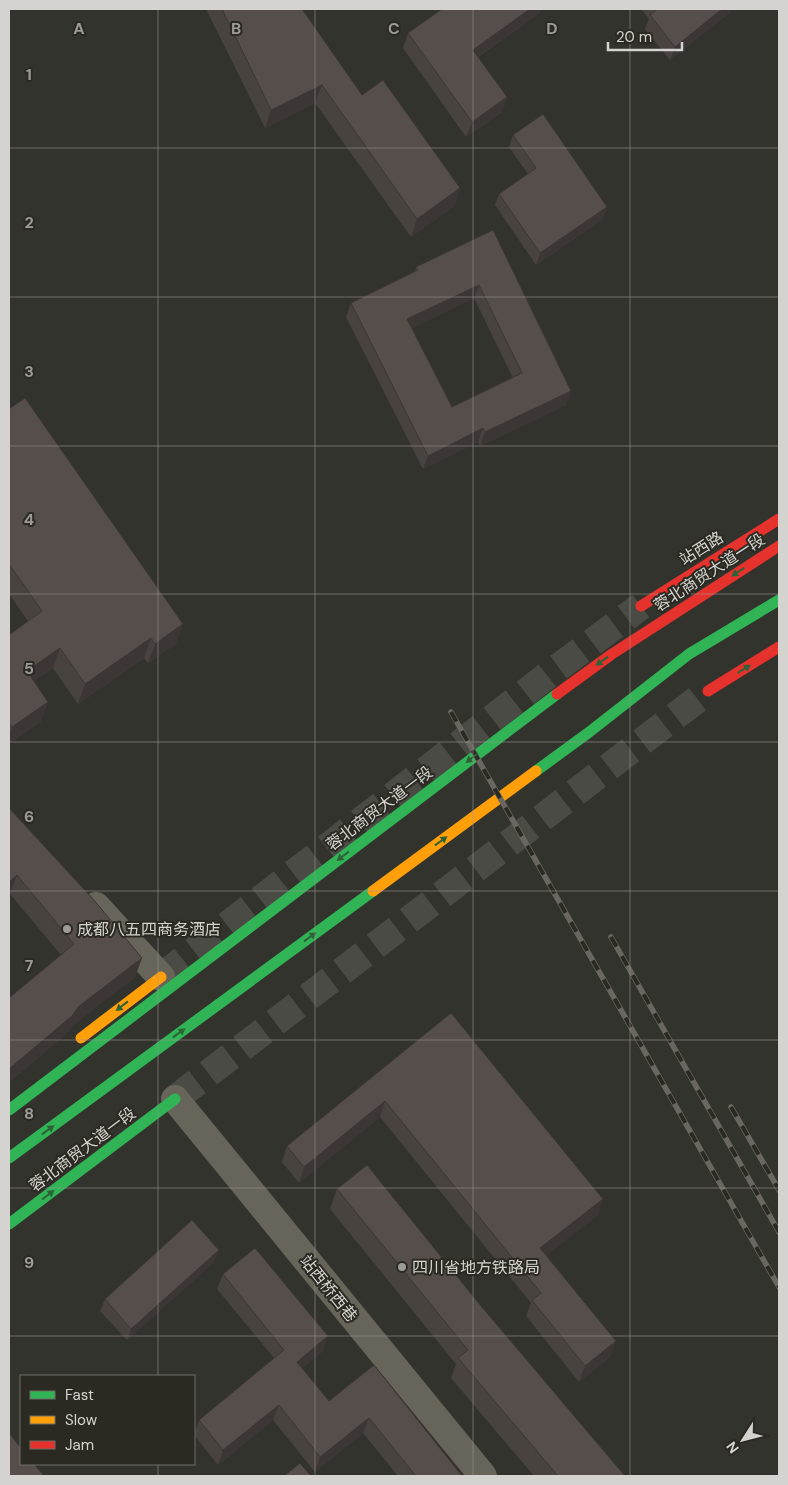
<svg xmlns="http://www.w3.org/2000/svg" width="788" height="1485" font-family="'DM Sans','Noto Sans SC',sans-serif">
  <rect width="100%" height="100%" fill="#33332e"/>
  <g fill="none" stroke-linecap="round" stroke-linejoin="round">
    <!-- secondary-tunnel -->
    <g stroke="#4b4b46" stroke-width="28" stroke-dasharray="28 14" stroke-linecap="butt">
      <polyline points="161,977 548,675 641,606"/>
      <polyline points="175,1099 708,691"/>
    </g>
    <!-- street -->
    <g stroke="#67645a" stroke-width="28">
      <polyline points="96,906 161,977"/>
      <polyline points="175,1099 483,1476"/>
    </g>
    <!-- fast -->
    <g stroke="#30b455" stroke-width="11">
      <polyline points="536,771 588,733 689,654 779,600"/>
      <polyline points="9,1110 557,694"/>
      <polyline points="9,1158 373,891"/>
      <polyline points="9,1224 175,1099"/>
    </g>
    <!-- slow -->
    <g stroke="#ff9f0a" stroke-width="11">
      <polyline points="373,891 536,771"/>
      <polyline points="81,1038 161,977"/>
    </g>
    <!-- jam -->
    <g stroke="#e5322d" stroke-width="11">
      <polyline points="641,606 779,519"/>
      <polyline points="708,691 779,647"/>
      <polyline points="557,694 612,654 779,546"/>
    </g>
    <defs>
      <g id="rail">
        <polyline points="451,712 779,1287"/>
        <polyline points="611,937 779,1232"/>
        <polyline points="731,1107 779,1190"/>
      </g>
    </defs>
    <!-- rail casing -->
    <use href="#rail" stroke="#69675f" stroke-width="5.5"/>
    <!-- rail -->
    <use href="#rail" stroke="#2b2a22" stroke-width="4" stroke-dasharray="11" stroke-linecap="butt"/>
  </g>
  <!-- wall -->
  <g fill="#494340" fill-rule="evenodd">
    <polygon points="206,9 302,9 362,95 460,188 454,206 411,237 315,103 265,128"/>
    <polygon points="641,9 734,9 670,60 645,29 649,19"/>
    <polygon points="540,13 478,57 507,97 502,112 466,137 403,48 408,33"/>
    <polygon points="513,135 603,219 536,265 495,205 499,194 528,174 509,147"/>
    <path d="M 493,230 L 571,391 L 566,405 L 480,446 L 478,442 L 423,469 L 346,317 L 351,303 L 415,271 L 416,267 ZM 474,298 L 513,378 L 452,407 L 412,328 Z"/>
    <polygon points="9,409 176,644 148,663 144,658 78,704 53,668 34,681 41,721 9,744 9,635 28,621 9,594"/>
    <polygon points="9,810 135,977 72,1026 66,1034 9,1082 9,998 61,955 10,894"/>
    <polygon points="451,1013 598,1215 546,1255 610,1357 579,1382 526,1316 531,1303 380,1117 299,1183 282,1162 287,1146"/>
    <polygon points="337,1189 481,1306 625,1476 534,1476 451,1378 456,1364 330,1209"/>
    <polygon points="214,1262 127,1340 100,1311 105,1299"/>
    <polygon points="223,1274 323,1351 302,1368 329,1401 374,1365 462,1476 398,1476 363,1433 315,1472 273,1420 218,1465 194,1435 199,1420 274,1358 217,1289"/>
  </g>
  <!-- shaded-wall -->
  <g fill="#3c3734">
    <polygon points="530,9 541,9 540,13 467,64 473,50"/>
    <polygon points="722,9 734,9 670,60 675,47"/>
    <polygon points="322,85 315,103 265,128 271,110"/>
    <polygon points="507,97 502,112 466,137 472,122"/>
    <polygon points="460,188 454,206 411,237 417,219"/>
    <polygon points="607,207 603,219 536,265 540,253"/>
    <polygon points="479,285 474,298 402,333 407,319"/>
    <polygon points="571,391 566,405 480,446 485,432"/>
    <polygon points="483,428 478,442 423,469 428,456"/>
    <polygon points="183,624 176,644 148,663 155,644"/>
    <polygon points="151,638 144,658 78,704 85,684"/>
    <polygon points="60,648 53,668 20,691 27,671"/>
    <polygon points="48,702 41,721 9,744 9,735 12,727"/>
    <polygon points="17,875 10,894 9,895 9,882"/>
    <polygon points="142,958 135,977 72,1026 66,1034 9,1082 9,1069 78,1007"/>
    <polygon points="385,1101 380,1117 299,1183 304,1167"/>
    <polygon points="603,1199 598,1215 535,1264 540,1248"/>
    <polygon points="219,1250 214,1262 127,1340 131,1329"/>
    <polygon points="328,1336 323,1351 292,1377 297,1362"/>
    <polygon points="616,1341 610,1357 579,1382 585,1366"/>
    <polygon points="279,1405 273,1420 218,1465 223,1450"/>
    <polygon points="369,1418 363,1433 315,1472 320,1457"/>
  </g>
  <!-- building -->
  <g fill="#554e4a" stroke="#3c3734" fill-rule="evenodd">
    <polygon points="222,9 302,9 362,95 383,80 460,188 417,219 322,85 271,110"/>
    <polygon points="442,9 530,9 473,50 507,97 472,122 408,33"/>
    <polygon points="655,9 722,9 675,47 650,15 656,10"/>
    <polygon points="543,114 607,207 540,253 499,194 536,168 513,135"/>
    <path d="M 493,230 L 571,391 L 485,432 L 483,428 L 428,456 L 351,303 L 418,270 L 416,267 ZM 479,285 L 522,373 L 452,407 L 407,319 Z"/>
    <polygon points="25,398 183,624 155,644 151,638 85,684 60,648 27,671 48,702 12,727 9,723 9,635 42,611 9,564 9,409"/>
    <polygon points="10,809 93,899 142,958 78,1007 73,1015 9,1069 9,998 74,944 17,875 9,882 9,810"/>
    <polygon points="451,1013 603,1199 540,1248 616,1341 585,1366 532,1300 541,1293 385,1101 304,1167 287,1146"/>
    <polygon points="367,1165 481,1306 625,1476 558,1476 458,1358 468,1350 337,1189"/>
    <polygon points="192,1220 219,1250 131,1329 105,1299"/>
    <polygon points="255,1248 328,1336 297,1362 329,1401 374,1365 462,1476 416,1476 369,1418 320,1457 279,1405 223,1450 199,1420 284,1350 223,1274"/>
    <polygon points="9,1433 21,1448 21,1464 34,1464 44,1476 9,1476"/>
    <polygon points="300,1463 311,1476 284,1476"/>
  </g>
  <!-- one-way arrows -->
  <defs><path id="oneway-solid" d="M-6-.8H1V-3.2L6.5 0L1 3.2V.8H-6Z" transform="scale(1.25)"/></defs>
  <g fill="#2d6136">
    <use href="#oneway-solid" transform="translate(738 572) rotate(147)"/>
    <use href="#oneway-solid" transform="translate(602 661) rotate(144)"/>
    <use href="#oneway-solid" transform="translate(744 669) rotate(-32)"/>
    <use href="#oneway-solid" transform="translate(472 758) rotate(143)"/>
    <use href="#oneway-solid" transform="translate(441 841) rotate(-36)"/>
    <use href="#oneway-solid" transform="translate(343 856) rotate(143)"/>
    <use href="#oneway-solid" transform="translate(310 937) rotate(-36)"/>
    <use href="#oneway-solid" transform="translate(122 1006) rotate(142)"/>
    <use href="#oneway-solid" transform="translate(179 1033) rotate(-36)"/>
    <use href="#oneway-solid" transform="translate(48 1130) rotate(-36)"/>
    <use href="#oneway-solid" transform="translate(48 1195) rotate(-37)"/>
  </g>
  <!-- grid -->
  <path fill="none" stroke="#9c9b97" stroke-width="1" stroke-opacity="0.55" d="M 158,9 L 158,1376M 315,9 L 315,1476M 473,9 L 473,1476M 630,9 L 630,1476M 9,148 L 779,148M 9,297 L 779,297M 9,446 L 779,446M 9,594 L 779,594M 9,742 L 779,742M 9,891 L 779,891M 9,1040 L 779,1040M 9,1188 L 779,1188M 9,1336 L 779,1336M 158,1464 L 158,1476"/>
  <!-- markers -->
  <g fill="#9c9b97" stroke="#2b2a22" stroke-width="2">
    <circle cx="67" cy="929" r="5"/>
    <circle cx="402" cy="1267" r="5"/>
  </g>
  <g text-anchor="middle" stroke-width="4" stroke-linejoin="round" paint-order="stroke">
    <!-- street labels -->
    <g font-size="16" fill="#d4d3cf" stroke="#2b2a22">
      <text transform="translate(701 548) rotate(-32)" y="6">站西路</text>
      <text transform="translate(709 572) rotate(-33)" y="6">蓉北商贸大道一段</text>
      <text transform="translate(379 808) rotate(-37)" y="6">蓉北商贸大道一段</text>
      <text transform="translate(82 1149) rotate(-37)" y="6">蓉北商贸大道一段</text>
      <text transform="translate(329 1288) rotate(51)" y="6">站西桥西巷</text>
    </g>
    <!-- poi labels -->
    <g font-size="16" fill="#d4d3cf" stroke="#2b2a22" text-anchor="start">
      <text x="77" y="935">成都八五四商务酒店</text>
      <text x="412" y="1273">四川省地方铁路局</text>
    </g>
  </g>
  <g font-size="16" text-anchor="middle" font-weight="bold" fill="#9c9b97" stroke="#2b2a22" stroke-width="4" stroke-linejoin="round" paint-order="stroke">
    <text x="79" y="34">A</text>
    <text x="236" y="34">B</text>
    <text x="394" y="34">C</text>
    <text x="552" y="34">D</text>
    <text x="29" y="80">1</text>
    <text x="29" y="228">2</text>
    <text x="29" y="377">3</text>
    <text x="29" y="525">4</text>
    <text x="29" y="674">5</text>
    <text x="29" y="822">6</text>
    <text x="29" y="971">7</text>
    <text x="29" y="1119">8</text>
    <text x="29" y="1268">9</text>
  </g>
  <!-- border -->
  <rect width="788" height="1485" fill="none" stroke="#d4d3cf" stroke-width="20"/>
  <!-- legend -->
  <rect x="20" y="1375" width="175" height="90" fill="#2b2a22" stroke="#6f6e67"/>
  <rect x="30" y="1391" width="25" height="8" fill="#30b455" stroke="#6f6e67"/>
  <text x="65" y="1400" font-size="15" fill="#d4d3cf">Fast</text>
  <rect x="30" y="1416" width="25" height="8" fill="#ff9f0a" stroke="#6f6e67"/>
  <text x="65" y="1425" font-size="15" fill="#d4d3cf">Slow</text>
  <rect x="30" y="1441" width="25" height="8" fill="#e5322d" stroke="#6f6e67"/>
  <text x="65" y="1450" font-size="15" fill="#d4d3cf">Jam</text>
  <!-- north arrow -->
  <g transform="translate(743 1440) rotate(234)" stroke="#2b2a22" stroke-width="4" paint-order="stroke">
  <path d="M0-4L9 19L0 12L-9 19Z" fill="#d4d3cf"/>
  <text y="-8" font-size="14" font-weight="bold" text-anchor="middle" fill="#d4d3cf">N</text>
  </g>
  <!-- scale -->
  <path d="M608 42v8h74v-8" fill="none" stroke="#d4d3cf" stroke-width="2.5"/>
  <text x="616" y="42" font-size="15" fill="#d4d3cf" stroke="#2b2a22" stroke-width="4" paint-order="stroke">20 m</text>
</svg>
